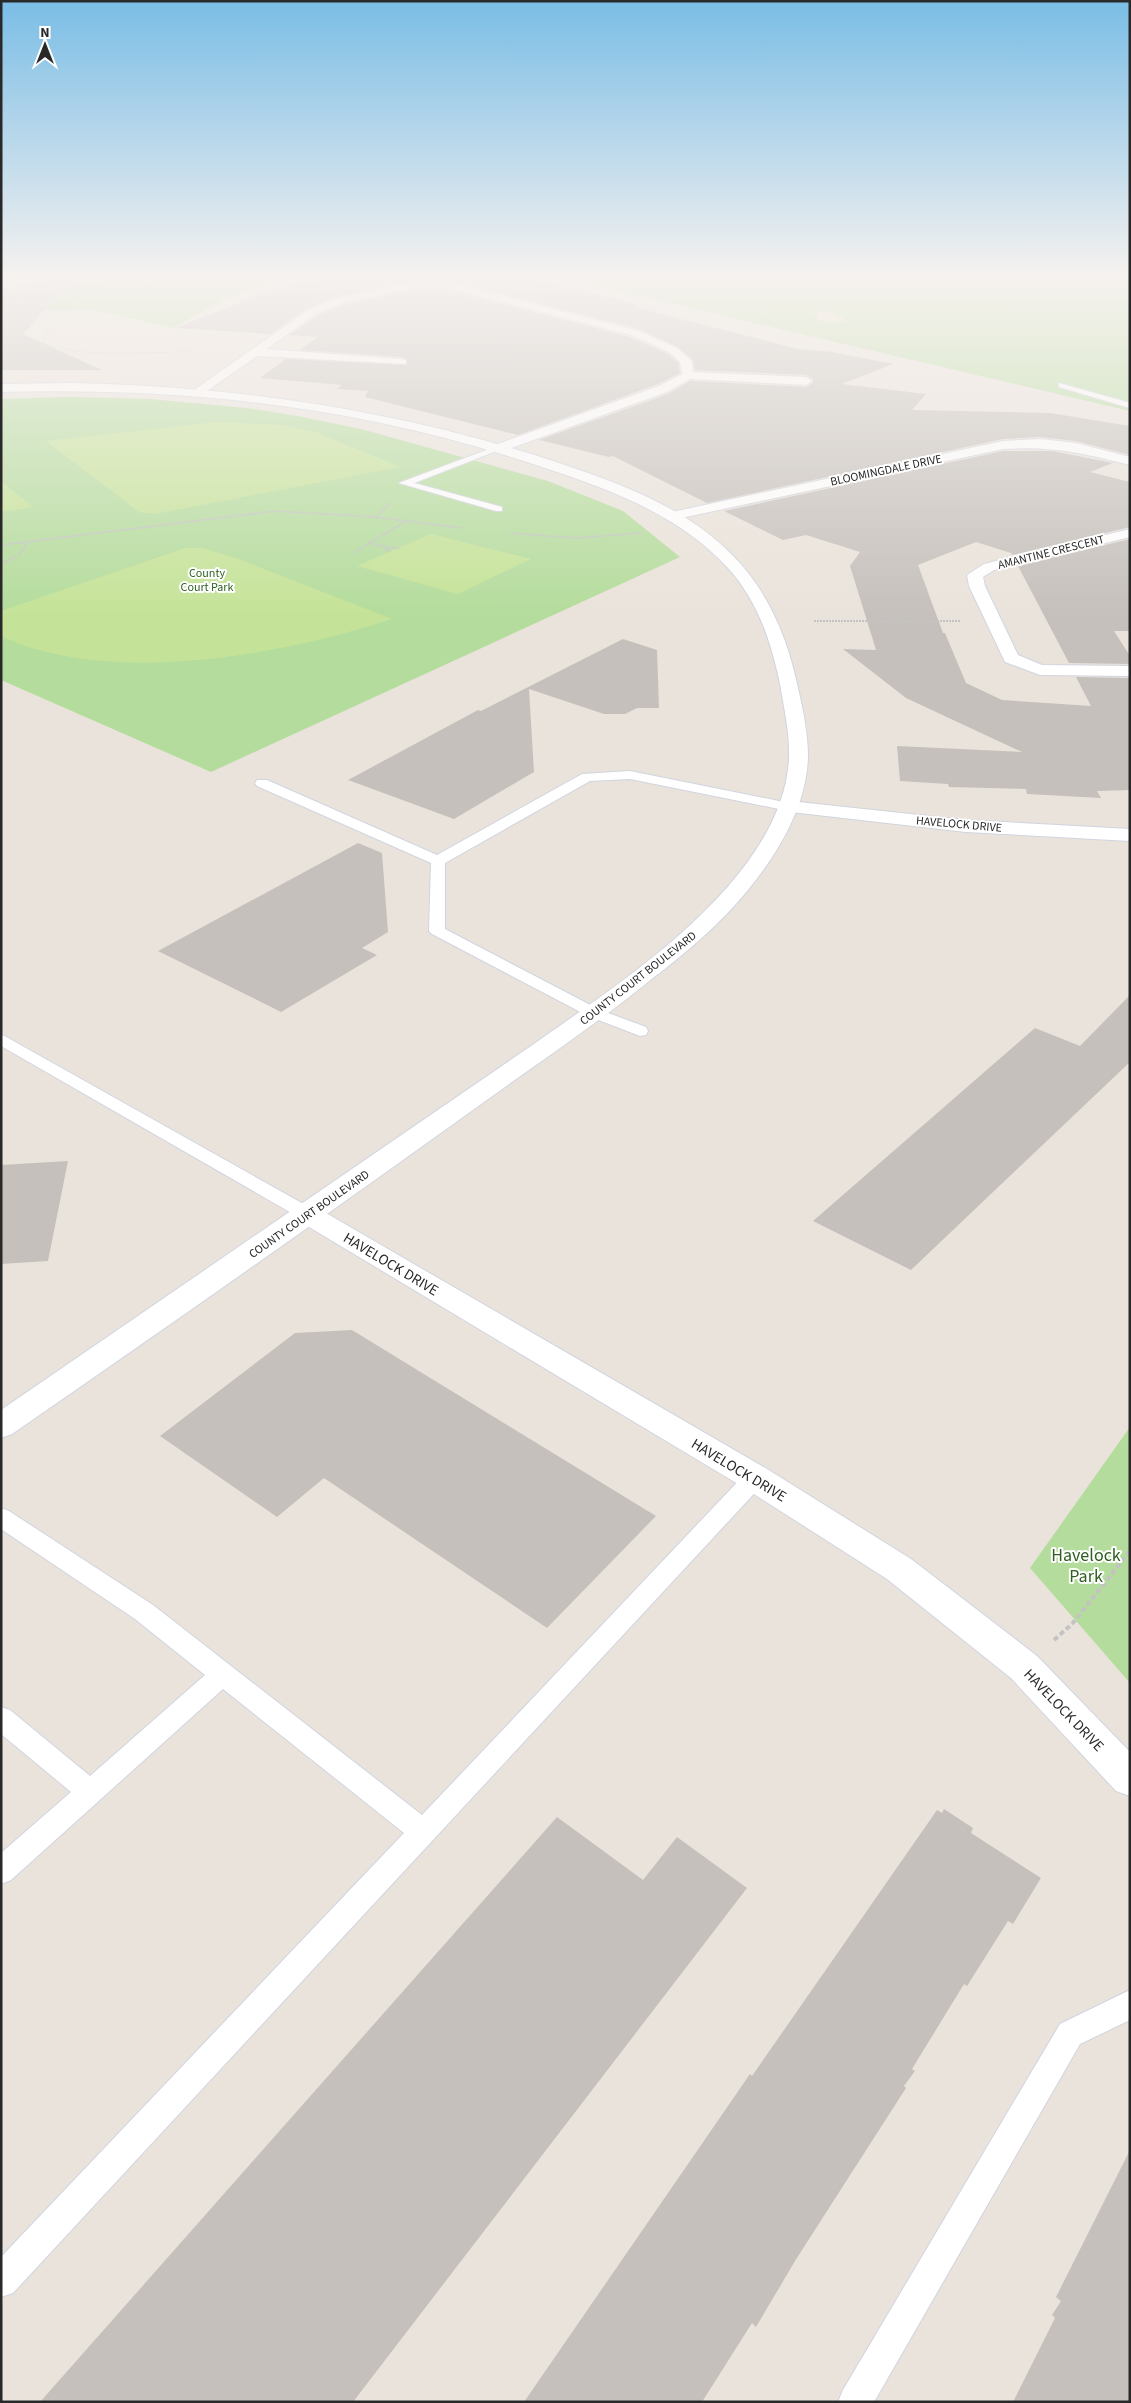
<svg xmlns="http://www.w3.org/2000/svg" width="1131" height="2403" font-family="'Source Sans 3',sans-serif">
  <rect width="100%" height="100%" fill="#eae3db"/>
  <!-- green -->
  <g fill="#b4dc9c">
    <path d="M 116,279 L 290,279 C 245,288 213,304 174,328 L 94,310 L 1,311 L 1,296 Z"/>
    <polygon points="567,279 1130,279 1130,411"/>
    <polygon points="70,397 150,399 247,408 297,416 361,429 548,481 623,511 680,557 211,772 1,680 1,399"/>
    <polygon points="1130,1427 1130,1683 1030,1568"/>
  </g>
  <!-- sand -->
  <polygon fill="#ede5c0" points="819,311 829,312 847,320 833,323 819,320 815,314"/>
  <!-- pitch -->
  <g fill="#c5e398">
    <polygon points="216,422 282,425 316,432 400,467 154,514 139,512 46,441"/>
    <polygon points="1,481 33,507 1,512"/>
    <polygon points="431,534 531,559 458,594 357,566"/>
    <path d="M 185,548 L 202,548 L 236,558 L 392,619 C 282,655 110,687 1,636 L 1,611 Z"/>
  </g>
  <!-- building -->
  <g fill="#c5c0bb">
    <polygon points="59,279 72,279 23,334 102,370 1,370 1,289"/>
    <polygon points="326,279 529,279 620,300 640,305 635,307 798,349 832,352 893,364 842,384 926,394 912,410 1050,413 1130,426 1130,455 1076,441 1040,437 1003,439 707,503 613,456 609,457 539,440 668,394 690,381 806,387 813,383 813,379 806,375 695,370 693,360 678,347 640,329 452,281 408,281 335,297 307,308 271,334 175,328 275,289"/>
    <polygon points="408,291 452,291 630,337 668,354 678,363 680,373 658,384 518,435 365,397 368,391 337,389 342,385 260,378 286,359 407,365 407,359 402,357 300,350 318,337 289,335 317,316 343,305"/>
    <polygon points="1003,451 1052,451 1113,463 1090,472 1130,482 1130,527 1013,555 1011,553 976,542 918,565 943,633 945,633 966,683 1002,700 1091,706 1076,677 1130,678 1130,790 1097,791 1101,798 1027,794 1026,789 949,787 948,784 900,781 897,746 1022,752 906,698 843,649 876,650 850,566 860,552 806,535 783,540 724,511"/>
    <polygon points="1130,539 1130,631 1114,631 1130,656 1130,664 1069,663 1018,566"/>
    <polygon points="623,639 657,650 659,708 637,708 625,714 604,714 529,689 534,772 454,819 348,780 478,710 481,711"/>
    <polygon points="358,843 382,853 388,932 362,948 377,955 281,1012 158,951"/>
    <polygon points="1130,995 1130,1062 911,1270 813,1221 1035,1028 1080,1046"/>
    <polygon points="68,1161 48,1261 1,1264 1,1165"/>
    <polygon points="352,1330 656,1516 547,1628 324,1478 277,1517 160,1436 295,1333"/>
    <polygon points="944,1809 973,1828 971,1833 1041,1878 1013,1924 1008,1921 967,1986 964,1984 912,2069 915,2071 904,2086 906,2088 795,2261 756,2327 752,2323 702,2402 524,2402 750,2074 752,2076 937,1810 942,1813"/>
    <polygon points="557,1817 643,1880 677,1837 747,1888 353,2402 40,2402"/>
    <polygon points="1130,2150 1130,2402 1013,2402 1055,2318 1052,2315 1061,2301 1056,2297"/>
  </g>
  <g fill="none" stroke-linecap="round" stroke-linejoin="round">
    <defs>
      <g id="lane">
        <polygon points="1059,383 1130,403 1130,408 1059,387"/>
        <polygon points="497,446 504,448 414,483 502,507 502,511 496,511 399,483"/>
        <polygon points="630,771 789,803 796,807 789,811 630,779 590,781 445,863 445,929 600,1010 646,1027 648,1031 646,1035 640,1036 588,1016 432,934 429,931 431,863 257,786 255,783 257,780 267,780 437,855 582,774"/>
        <polygon points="1,1034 316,1211 318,1215 316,1219 309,1221 302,1219 1,1046"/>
        <polygon points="755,1469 763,1472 766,1478 763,1484 13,2293 1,2297 1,2257 404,1833 223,1689 11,1880 1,1884 1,1853 71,1792 1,1734 1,1707 10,1710 90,1776 205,1675 135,1619 1,1529 1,1508 9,1511 153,1605 422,1815 747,1472"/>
        <polygon points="1130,1990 1130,2020 1080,2044 874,2402 838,2402 843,2390 1060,2024"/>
      </g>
      <g id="street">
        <polygon points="408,283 452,283 639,331 677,348 692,361 693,372 806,377 812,381 806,385 690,379 667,392 500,452 495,451 493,448 495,445 659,386 682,374 680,362 669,352 631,335 452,289 408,289 342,303 316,314 266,349 402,359 406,360 406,364 257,356 204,393 196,393 194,390 308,310 335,299"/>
        <path d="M 1040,439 L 1076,443 L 1130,457 L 1130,465 C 1081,453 1054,446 1003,449 L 672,520 L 665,516 L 672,512 L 1003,441 Z"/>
        <polygon points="1130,529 1130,537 994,570 983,577 985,586 1018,655 1042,665 1130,666 1130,676 1040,675 1005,662 969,586 967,575 984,564"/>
        <polygon points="789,801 966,820 1130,829 1130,841 966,832 782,811 779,807 782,803"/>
        <polygon points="309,1206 319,1209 767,1469 911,1559 1037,1656 1130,1752 1130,1796 1116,1791 1011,1678 887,1579 743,1487 299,1221 295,1215 299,1209"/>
      </g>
      <path id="secondary" d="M 70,383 C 237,386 400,410 559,463 C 618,483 680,505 726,549 C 766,586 787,635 798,688 C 803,710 808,733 808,756 C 807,806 778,853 748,890 C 720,924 687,952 653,978 C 599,1022 541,1061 484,1102 C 328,1214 170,1325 12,1434 L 1,1438 L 1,1410 L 531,1046 C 621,982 782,881 789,759 C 790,734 784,708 780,684 C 771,641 757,599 727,567 C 680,516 612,490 548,469 C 367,407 191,387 1,392 L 1,384 Z"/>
    </defs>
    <!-- lane casing -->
    <use href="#lane" stroke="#d1d4e0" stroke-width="2"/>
    <!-- street casing -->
    <use href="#street" stroke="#d1d4e0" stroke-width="2"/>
    <!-- secondary casing -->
    <use href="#secondary" stroke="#d1d4e0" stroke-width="2"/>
    <!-- path-far2 -->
    <g stroke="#c3c3c3" stroke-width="1" stroke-dasharray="1 1" stroke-linecap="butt">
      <polyline points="1,304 67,299 192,279"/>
      <path d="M 1,315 L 54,315 L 63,319 L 46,330 L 50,332 L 45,336 L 43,343 C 86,360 148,351 194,352"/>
    </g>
    <!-- path-far1 -->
    <g stroke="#c3c3c3" stroke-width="2" stroke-dasharray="2 1" stroke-linecap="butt">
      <polyline points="375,517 391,503"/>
      <polyline points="509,533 576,538 642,533"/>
      <polyline points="369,543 385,547"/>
      <polyline points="1,545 275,511 375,517 463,528"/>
      <polyline points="391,551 386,550 385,547 399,548"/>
      <polyline points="353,553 406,521"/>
      <polyline points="1,564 19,555 27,543"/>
      <polyline points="814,621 961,621"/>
    </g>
    <!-- path -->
    <polyline stroke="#c3c3c3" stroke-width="4" stroke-dasharray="5 3" stroke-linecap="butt" points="1054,1640 1072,1624 1130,1551"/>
    <!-- lane -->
    <use href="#lane" fill="#fff" fill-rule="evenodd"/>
    <!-- street -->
    <use href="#street" fill="#fff" fill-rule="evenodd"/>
    <!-- secondary -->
    <use href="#secondary" fill="#fff" fill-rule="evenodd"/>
  </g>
  <!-- sky -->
  <linearGradient id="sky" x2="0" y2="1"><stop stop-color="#7abde6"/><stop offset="0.45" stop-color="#f6f2ef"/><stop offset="1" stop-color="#f6f2ef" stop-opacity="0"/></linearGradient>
  <rect width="1131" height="615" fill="url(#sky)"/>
  <g text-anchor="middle" stroke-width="4" stroke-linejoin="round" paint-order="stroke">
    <!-- far-street labels -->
    <g font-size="12" fill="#292929" stroke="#fff">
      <text transform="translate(886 470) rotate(-12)" y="4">BLOOMINGDALE DRIVE</text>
      <text transform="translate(1051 552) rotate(-14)" y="4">AMANTINE CRESCENT</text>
      <text transform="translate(959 824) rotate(5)" y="4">HAVELOCK DRIVE</text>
      <text transform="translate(638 978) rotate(-38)" y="4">COUNTY COURT BOULEVARD</text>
      <text transform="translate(309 1214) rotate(-35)" y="4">COUNTY COURT BOULEVARD</text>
    </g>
    <!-- far-park labels -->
    <g font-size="12" fill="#2e5f1f" stroke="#fff">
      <text x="207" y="577">County<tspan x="207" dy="14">Court Park</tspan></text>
    </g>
    <!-- street labels -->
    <g font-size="15" fill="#292929" stroke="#fff">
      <text transform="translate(391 1264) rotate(31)" y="5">HAVELOCK DRIVE</text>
      <text transform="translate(739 1470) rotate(31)" y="5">HAVELOCK DRIVE</text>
      <text transform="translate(1064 1710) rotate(46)" y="5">HAVELOCK DRIVE</text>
    </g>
    <!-- near-park labels -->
    <g font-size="18" fill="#2e5f1f" stroke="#fff">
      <text x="1086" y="1561">Havelock<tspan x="1086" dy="21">Park</tspan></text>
    </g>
  </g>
  <!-- border -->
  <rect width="1131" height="2403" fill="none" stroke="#292929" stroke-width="5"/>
  <!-- north arrow -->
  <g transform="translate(45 45)" stroke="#ffffff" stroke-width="4" paint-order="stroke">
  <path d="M0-4L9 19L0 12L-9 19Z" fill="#292929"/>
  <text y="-8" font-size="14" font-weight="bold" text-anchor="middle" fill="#292929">N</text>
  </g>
</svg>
